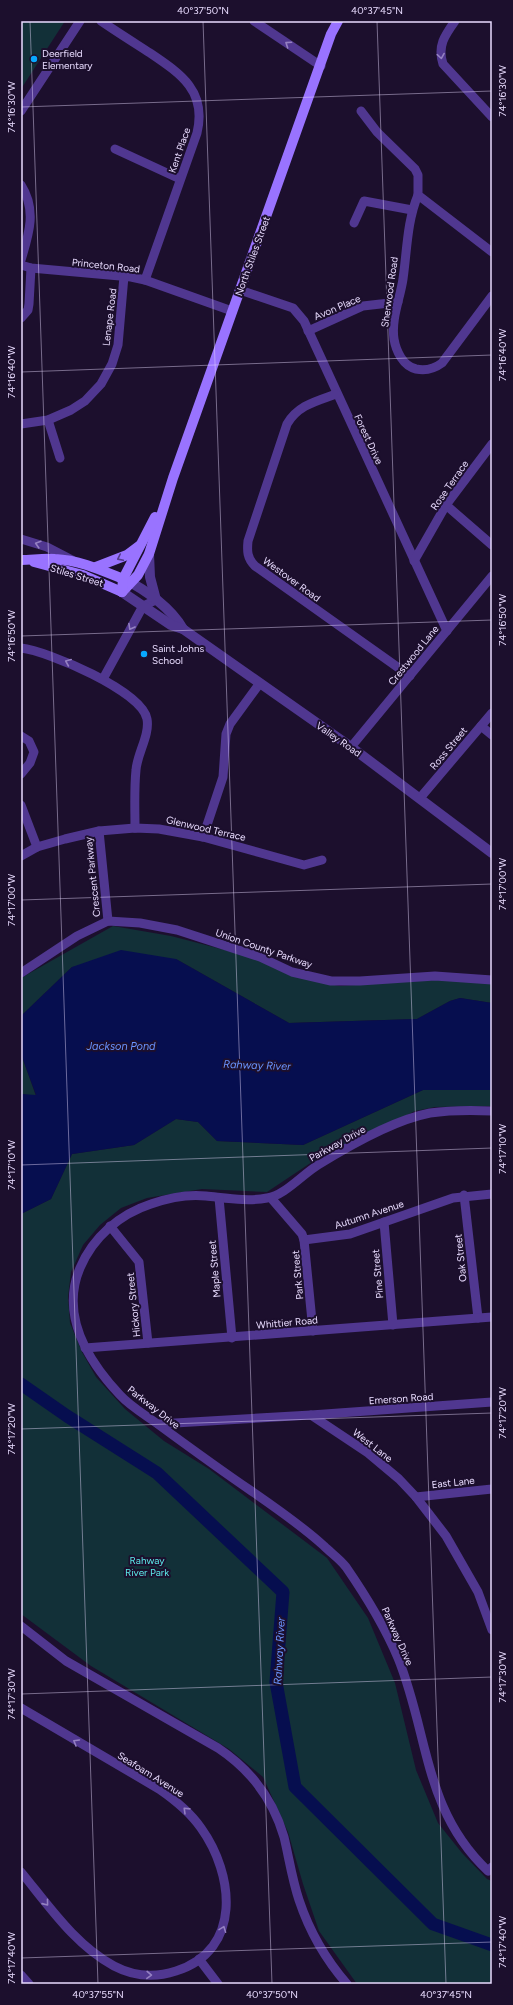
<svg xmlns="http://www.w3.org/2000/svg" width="513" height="2005" font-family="Figtree,sans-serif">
  <rect width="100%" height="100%" fill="#1c0f2d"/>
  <!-- green -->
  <g fill="#123038">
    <polygon points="21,21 65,21 21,89"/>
    <polygon points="113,926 171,936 252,957 299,977 339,986 450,979 492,980 492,1003 460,998 450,1001 417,1019 289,1023 176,959 72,967 21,1016 21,978"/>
    <polygon points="21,1054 36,1096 21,1094"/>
    <polygon points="423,1090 492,1090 492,1106 435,1107 415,1111 312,1162 267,1192 202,1189 147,1198 121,1208 100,1225 83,1245 71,1272 68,1297 70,1323 82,1352 96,1377 125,1409 164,1441 209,1469 327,1558 368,1618 395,1683 416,1770 438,1823 462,1853 487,1879 492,1881 492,1984 357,1984 319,1931 303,1884 288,1832 263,1777 229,1749 91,1666 21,1614 21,1214 51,1199 72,1154 134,1145 176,1119 198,1122 217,1141 303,1145"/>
  </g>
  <!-- water -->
  <polygon fill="#060e4f" points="121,950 176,959 289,1023 417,1019 450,1001 460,998 492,1003 492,1090 423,1090 303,1145 217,1141 198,1122 176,1119 134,1145 72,1154 51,1199 21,1214 21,1094 36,1095 21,1054 21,1016 72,967"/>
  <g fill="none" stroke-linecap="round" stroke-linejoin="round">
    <!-- river -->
    <polyline stroke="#060e4f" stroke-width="13" points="21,1384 67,1416 157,1473 283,1592 276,1682 295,1787 433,1924 492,1945"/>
    <!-- minor -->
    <g stroke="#503790" stroke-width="9">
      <path d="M 101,21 C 117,32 133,42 150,53 C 181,74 207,91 197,133 L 145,280"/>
      <polyline points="254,21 321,66"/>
      <path d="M 455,21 C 445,35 437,46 443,64 L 492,117"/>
      <polyline points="21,111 80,21"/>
      <polyline points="361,111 377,132 415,169 418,175 418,195 492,252"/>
      <polyline points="115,149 180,179"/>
      <path d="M 21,185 C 37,210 29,234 21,260"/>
      <path d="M 418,195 C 407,221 407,251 403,279 C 400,299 391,319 394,339 C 396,351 403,366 416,369 C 426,371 434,369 442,363 L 492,296"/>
      <polyline points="354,223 364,201 412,210"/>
      <polyline points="21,265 31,268 131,277 145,280 232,311"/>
      <polyline points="240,290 293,308 304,321 447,631"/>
      <polyline points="21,318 28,310 29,304 31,268"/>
      <polyline points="308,331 363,306 398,302"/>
      <path d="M 336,394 C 317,401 298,405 287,424 L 248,541 C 247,551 247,558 255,566 L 410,676"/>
      <polyline points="48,420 60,458"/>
      <polyline points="21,424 48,420 71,410 85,401 101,384 112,364 118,345 124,276"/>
      <polyline points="446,505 492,545"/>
      <polyline points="21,539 47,547 72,560"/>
      <polyline points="414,561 446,505 492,444"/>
      <path d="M 21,648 C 48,651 142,691 147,719 C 150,735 137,754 136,770 C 134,789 135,809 135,828"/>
      <polyline points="103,679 143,606 156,600"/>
      <polyline points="481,726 492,735"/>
      <polyline points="21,736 29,741 34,752 30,763 21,774"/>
      <polyline points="351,747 492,576"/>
      <polyline points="420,798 492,713"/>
      <polyline points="21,805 37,847"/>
      <polyline points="99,831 108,921"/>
      <polyline points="203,837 223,777 226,734 230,724 260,683"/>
      <polyline points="21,856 37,847 65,839 99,831 135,828 159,829 203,837 304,865 322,860"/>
      <polyline points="21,973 77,936 108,921 140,923 177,930 260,957 292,972 331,981 360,981 435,976 492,980"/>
      <path d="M 492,1111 C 471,1110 451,1110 430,1113 C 394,1120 350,1145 318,1165 C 303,1174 284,1196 267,1198 C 248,1202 226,1198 206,1196 C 188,1194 168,1198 151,1204 C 120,1214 93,1237 80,1268 C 60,1315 88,1361 120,1395 C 131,1407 147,1416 159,1425 C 189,1447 219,1469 250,1490 C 276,1508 301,1525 324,1546 C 331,1553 340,1559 346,1567 C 366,1596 384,1625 398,1658 C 429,1734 423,1810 488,1871 L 492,1867"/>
      <polyline points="464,1195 478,1318"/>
      <polyline points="219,1198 232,1338"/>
      <polyline points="271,1198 302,1234 304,1240 350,1234 453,1198 492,1194"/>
      <polyline points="384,1222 393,1325"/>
      <polyline points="110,1226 139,1262 148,1343"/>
      <polyline points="304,1240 313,1331"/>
      <polyline points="85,1348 492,1317"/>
      <polyline points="311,1415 492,1402"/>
      <polyline points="158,1424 311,1415 368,1453 399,1479 416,1497 446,1536 478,1592 492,1630"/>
      <polyline points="416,1497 492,1489"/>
      <path d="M 21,1626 L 66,1661 L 218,1748 C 251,1770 273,1799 284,1837 C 289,1858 292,1879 299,1900 C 309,1930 326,1960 347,1984"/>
      <path d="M 21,1708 L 159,1789 C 175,1800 190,1812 201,1828 C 234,1874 243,1950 176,1971 C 155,1978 133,1976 114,1966 C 75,1945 49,1906 21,1872"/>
      <polyline points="199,1959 218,1984"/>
      <polyline points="21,1975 29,1984"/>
    </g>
    <!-- tertiary -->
    <g stroke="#503790" stroke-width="10">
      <polyline points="149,554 150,577 156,600"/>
      <path d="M 124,579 C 146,590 171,608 183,629"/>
      <polyline points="122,592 171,625 183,629 351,747 492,853"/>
    </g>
    <!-- secondary -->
    <g stroke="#9973ff" stroke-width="10">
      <path d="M 21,560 C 32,560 43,558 55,559 C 79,560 101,570 123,579"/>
      <polyline points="34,562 83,575 122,592"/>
      <polyline points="96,567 127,555 139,546"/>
      <polyline points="122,592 138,575 149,554 173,478 331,34 338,21"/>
      <polyline points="122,592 123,579 155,517"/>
    </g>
  </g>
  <!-- one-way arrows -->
  <defs><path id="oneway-chevron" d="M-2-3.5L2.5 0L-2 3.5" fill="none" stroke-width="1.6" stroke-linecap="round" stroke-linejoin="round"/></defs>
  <g stroke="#9581c2">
    <use href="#oneway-chevron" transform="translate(288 44) rotate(-146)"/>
    <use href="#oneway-chevron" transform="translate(441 56) rotate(81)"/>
    <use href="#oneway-chevron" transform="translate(38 544) rotate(-163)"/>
    <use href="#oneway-chevron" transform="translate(131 627) rotate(119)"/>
    <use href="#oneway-chevron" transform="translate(68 662) rotate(-157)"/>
    <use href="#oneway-chevron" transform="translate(76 1742) rotate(-150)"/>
    <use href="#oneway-chevron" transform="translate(186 1810) rotate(-136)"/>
    <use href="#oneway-chevron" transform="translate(46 1903) rotate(51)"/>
    <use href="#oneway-chevron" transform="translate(223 1929) rotate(-69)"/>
    <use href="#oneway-chevron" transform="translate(149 1975) rotate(2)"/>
  </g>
  <use stroke="#543c8c" href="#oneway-chevron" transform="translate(120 558) rotate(154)"/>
  <!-- ticks -->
  <path fill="none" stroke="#e9dcff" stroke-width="1" stroke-opacity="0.45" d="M 30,21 L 98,1984M 203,21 L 272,1984M 377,21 L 446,1984M 21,107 L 492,91M 21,372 L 492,355M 21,636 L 492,620M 21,900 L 492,884M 21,1165 L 492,1148M 21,1429 L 492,1413M 21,1694 L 492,1677M 21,1958 L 492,1942"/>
  <!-- markers -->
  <g fill="#08a8ff" stroke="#1c0f2d" stroke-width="1.5">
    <circle cx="34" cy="59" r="4"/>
    <circle cx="144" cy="654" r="4"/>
  </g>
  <g text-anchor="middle" stroke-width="4" stroke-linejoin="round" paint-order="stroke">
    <!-- poi labels -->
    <g font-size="10" fill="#e9dcff" stroke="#1c0f2d" text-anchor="start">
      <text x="42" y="57">Deerfield<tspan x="42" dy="12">Elementary</tspan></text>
      <text x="152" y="652">Saint Johns<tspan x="152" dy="12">School</tspan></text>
    </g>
    <!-- street labels -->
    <g font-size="10" fill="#e9dcff" stroke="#1c0f2d">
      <text transform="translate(179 150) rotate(-71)" y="4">Kent Place</text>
      <text transform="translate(252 256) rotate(-70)" y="4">North Stiles Street</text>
      <text transform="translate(106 265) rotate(6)" y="4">Princeton Road</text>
      <text transform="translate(389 292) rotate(-82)" y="4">Sherwood Road</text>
      <text transform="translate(337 307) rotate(-23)" y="4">Avon Place</text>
      <text transform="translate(109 317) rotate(-83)" y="4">Lenape Road</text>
      <text transform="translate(369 439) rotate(65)" y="4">Forest Drive</text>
      <text transform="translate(449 485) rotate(-55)" y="4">Rose Terrace</text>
      <text transform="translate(77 575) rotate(17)" y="4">Stiles Street</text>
      <text transform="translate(292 579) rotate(36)" y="4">Westover Road</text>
      <text transform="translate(413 655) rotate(-51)" y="4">Crestwood Lane</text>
      <text transform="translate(339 739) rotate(35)" y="4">Valley Road</text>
      <text transform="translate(448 748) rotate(-50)" y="4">Ross Street</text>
      <text transform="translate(206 828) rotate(13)" y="4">Glenwood Terrace</text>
      <text transform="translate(92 877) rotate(-96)" y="4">Crescent Parkway</text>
      <text transform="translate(264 948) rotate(19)" y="4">Union County Parkway</text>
      <text transform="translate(337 1143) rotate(-29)" y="4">Parkway Drive</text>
      <text transform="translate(369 1214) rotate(-18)" y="4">Autumn Avenue</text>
      <text transform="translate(460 1258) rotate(-96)" y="4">Oak Street</text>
      <text transform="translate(214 1269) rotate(-95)" y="4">Maple Street</text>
      <text transform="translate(377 1274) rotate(-95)" y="4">Pine Street</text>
      <text transform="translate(297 1275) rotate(-95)" y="4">Park Street</text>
      <text transform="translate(133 1305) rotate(-96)" y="4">Hickory Street</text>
      <text transform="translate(287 1322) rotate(-5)" y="4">Whittier Road</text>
      <text transform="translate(401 1398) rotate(-4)" y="4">Emerson Road</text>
      <text transform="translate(154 1407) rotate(38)" y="4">Parkway Drive</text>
      <text transform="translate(373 1445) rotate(38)" y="4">West Lane</text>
      <text transform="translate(453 1482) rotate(-6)" y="4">East Lane</text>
      <text transform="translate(398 1636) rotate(66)" y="4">Parkway Drive</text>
      <text transform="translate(151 1774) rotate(32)" y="4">Seafoam Avenue</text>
    </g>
    <!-- park labels -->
    <g font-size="10" fill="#5ceaea" stroke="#1c0f2d">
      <text x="147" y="1564">Rahway<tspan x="147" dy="12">River Park</tspan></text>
    </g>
    <!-- water labels -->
    <g font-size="11" font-style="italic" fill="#6a94ff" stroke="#1c0f2d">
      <text x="121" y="1050">Jackson Pond</text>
      <text transform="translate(257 1065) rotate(2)" y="4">Rahway River</text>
      <text transform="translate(279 1651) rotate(-87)" y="4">Rahway River</text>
    </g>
  </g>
  <!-- border -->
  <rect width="513" height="2005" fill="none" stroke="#1c0f2d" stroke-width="44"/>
  <rect x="22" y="22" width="469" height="1961" fill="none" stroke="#e9dcff" stroke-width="1.5"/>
  <g font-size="10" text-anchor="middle" fill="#e9dcff">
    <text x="203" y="14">40°37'50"N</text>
    <text x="377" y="14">40°37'45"N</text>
    <text transform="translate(502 91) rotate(-90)" y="4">74°16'30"W</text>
    <text transform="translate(11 107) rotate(-90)" y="4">74°16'30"W</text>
    <text transform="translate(502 355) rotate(-90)" y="4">74°16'40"W</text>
    <text transform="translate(11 372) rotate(-90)" y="4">74°16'40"W</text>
    <text transform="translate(502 620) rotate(-90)" y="4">74°16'50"W</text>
    <text transform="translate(11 636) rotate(-90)" y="4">74°16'50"W</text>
    <text transform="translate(502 884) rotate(-90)" y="4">74°17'00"W</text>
    <text transform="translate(11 900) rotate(-90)" y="4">74°17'00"W</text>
    <text transform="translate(502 1149) rotate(-90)" y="4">74°17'10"W</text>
    <text transform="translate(11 1165) rotate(-90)" y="4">74°17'10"W</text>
    <text transform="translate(502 1413) rotate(-90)" y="4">74°17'20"W</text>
    <text transform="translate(11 1429) rotate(-90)" y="4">74°17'20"W</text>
    <text transform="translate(502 1677) rotate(-90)" y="4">74°17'30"W</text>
    <text transform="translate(11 1694) rotate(-90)" y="4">74°17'30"W</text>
    <text transform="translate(502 1942) rotate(-90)" y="4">74°17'40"W</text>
    <text transform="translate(11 1958) rotate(-90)" y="4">74°17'40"W</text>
    <text x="98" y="1998">40°37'55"N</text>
    <text x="272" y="1998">40°37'50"N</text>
    <text x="446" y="1998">40°37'45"N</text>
  </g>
</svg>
